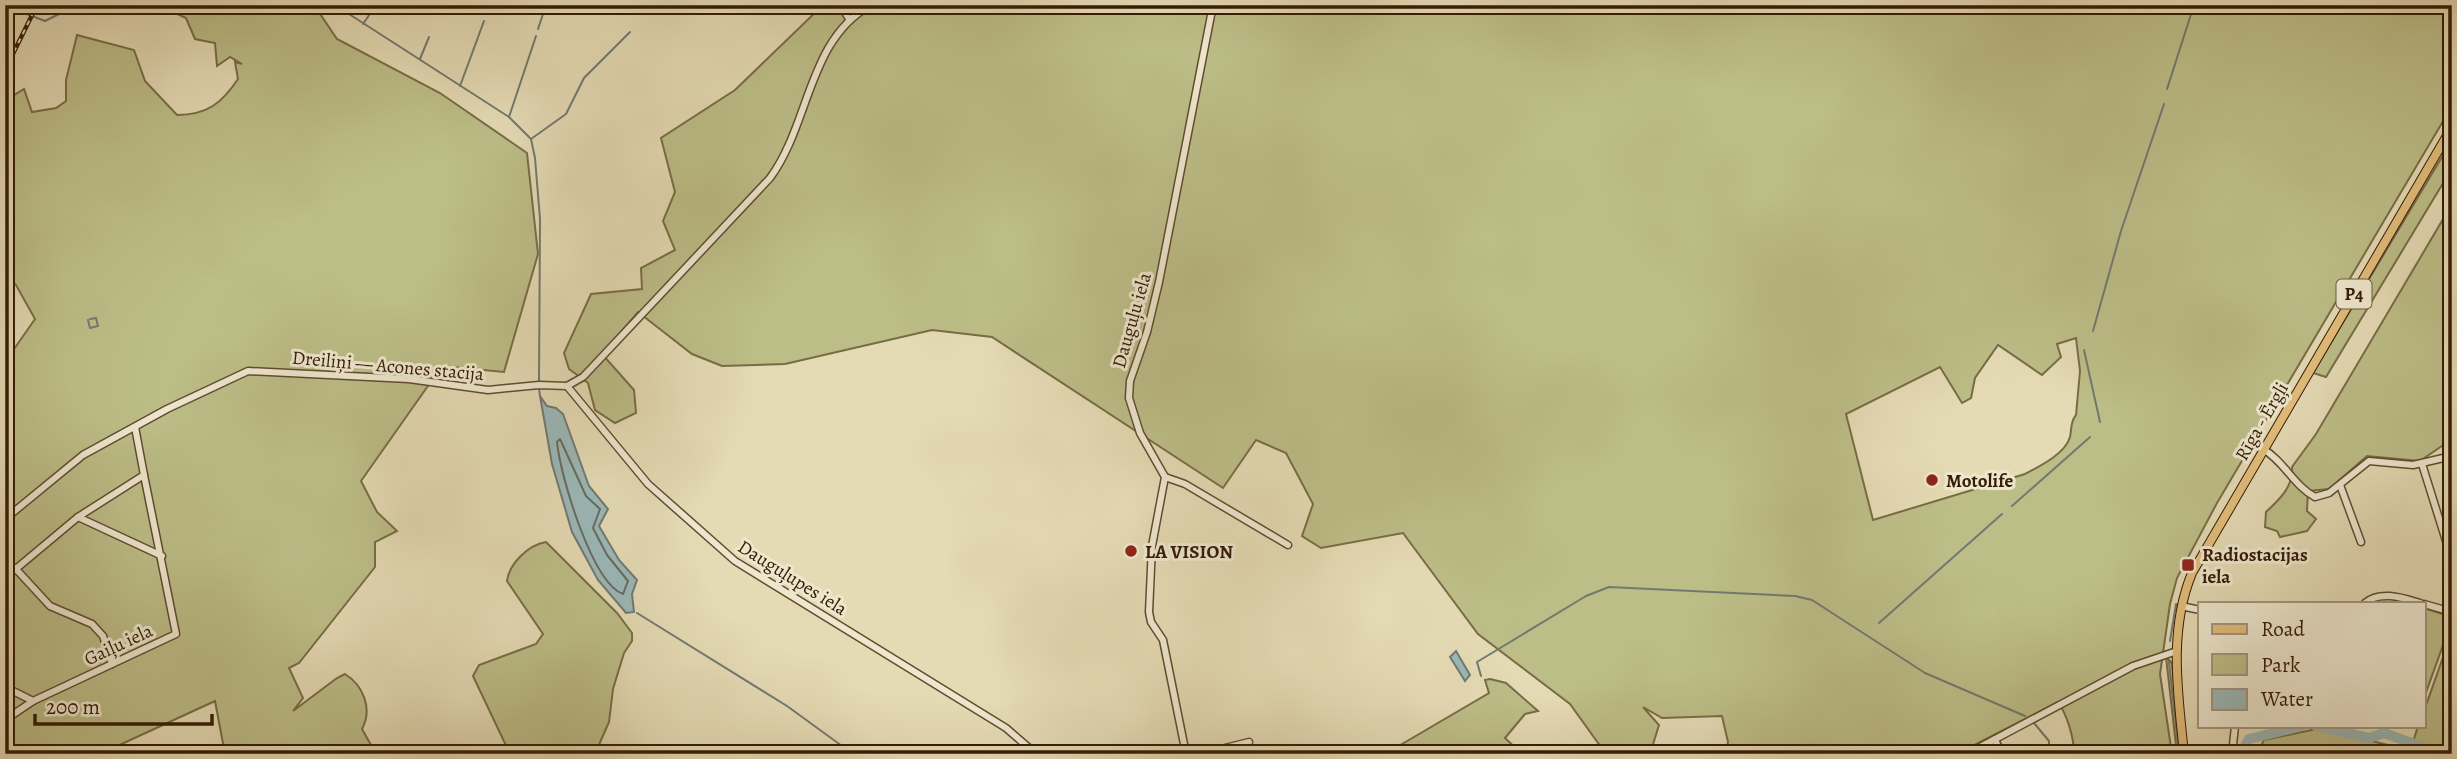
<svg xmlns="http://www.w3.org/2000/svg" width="2457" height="759" font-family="Alegreya,serif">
  <rect width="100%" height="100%" fill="#e4dab4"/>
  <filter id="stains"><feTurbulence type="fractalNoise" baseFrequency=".00286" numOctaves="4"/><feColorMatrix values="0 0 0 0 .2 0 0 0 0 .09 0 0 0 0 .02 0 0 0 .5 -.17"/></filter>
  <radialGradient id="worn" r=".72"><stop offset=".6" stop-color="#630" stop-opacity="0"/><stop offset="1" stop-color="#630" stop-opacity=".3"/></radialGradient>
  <!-- green -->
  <g fill="#bcbd87" stroke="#786c46" stroke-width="2" fill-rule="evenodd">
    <path d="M 173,5 L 314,5 L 337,39 L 440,93 L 527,153 L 538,254 L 504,372 L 442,366 L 361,481 L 377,512 L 397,531 L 375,542 L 375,567 L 299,663 L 289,668 L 303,698 L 293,711 L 337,678 L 345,674 C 363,685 373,709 362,729 L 376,754 L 225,754 L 215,701 L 100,754 L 5,754 L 5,362 L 35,319 L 16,285 L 5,274 L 5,109 L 11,97 L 24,89 L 32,112 L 56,108 L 66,101 L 66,80 L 77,35 L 134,50 L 145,81 L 177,115 C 207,115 222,103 238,79 L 235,62 L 242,64 L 230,57 L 217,66 L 215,43 L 195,39 L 186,18 L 175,13 Z"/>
    <path d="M 823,5 L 2452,5 L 2452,106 L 2217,503 L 2177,578 L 2170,604 L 2160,674 L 2172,754 L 2074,754 C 2074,737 2067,715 2058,702 L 1957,754 L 1725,754 L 1728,742 L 1722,716 L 1662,718 L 1643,707 L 1659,725 L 1650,754 L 1606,754 L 1570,704 L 1478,634 L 1403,533 L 1321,548 L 1302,536 L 1313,504 L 1286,453 L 1256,440 L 1223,488 L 992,337 L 932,330 L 785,364 L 722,366 L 692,354 L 638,312 L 602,354 L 634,390 L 636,413 L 615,423 L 595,410 L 588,383 L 569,369 L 564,353 L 591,294 L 642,289 L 641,268 L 675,250 L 663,221 L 675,192 L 661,138 L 735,90 ZM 2076,338 L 2080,371 L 2076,415 C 2070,422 2072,428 2070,437 C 2065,454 2040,466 2025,474 L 1873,520 L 1846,414 L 1940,367 L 1962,403 L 1971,398 L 1975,378 L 1998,345 L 2042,375 L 2061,357 L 2057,344 Z"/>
    <polygon points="2452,140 2451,170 2326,377 2313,373"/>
    <path d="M 2452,204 L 2452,439 L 2420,461 L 2367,456 L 2329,489 L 2308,491 L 2307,511 L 2316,519 L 2307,531 L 2280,537 L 2277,531 L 2265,527 L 2266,512 C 2279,500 2294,486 2292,467 L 2316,434 Z"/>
    <path d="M 546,542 L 617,613 L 632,633 L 632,641 L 624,653 L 613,689 L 609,722 L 595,754 L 510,754 L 473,676 L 479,665 L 536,644 L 543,634 L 507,581 C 509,564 528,545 546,542 Z"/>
    <polygon points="2424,608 2452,617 2452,620 2424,698"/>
    <polygon points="2452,632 2452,754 2413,742 2418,726 2424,726 2424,711"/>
    <polygon points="2166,657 2172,663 2181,754 2177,754"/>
    <polygon points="1490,679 1506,683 1538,711 1525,714 1505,738 1522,754 1414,754 1407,751 1385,754 1489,693 1485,680"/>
    <polygon points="2321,728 2419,753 2421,754 2257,754 2264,740"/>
  </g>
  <!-- water -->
  <g fill="#9ab8b8" stroke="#727970" stroke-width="2">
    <polygon points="540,396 547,406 556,408 563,414 589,486 608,509 599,526 619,560 637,580 632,594 634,612 626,613 598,580 572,532 552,464"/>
    <polygon points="1456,651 1470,675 1465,681 1450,657"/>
  </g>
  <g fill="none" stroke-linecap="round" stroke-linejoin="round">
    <!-- shore -->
    <path stroke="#686a5e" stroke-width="2" d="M 560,439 L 586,496 L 600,509 L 593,528 L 607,555 L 628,581 L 623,594 C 592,583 560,475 557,442 Z"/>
    <!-- stream -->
    <g stroke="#727970" stroke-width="2">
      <polyline points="335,5 509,117 531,139 535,158 540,219 539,382"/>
      <polyline points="6,6 45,21 77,5"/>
      <polyline points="363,24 376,5"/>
      <polyline points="538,29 546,5"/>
      <polyline points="420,59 429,37"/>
      <polyline points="460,86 484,21"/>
      <polyline points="2167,89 2194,5"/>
      <polyline points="509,117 536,36"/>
      <polyline points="531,139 566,114 584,78 630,32"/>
      <polyline points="88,320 90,328 98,326 96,318 90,319"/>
      <polyline points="2093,331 2121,231 2164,104"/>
      <polyline points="2084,350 2100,422"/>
      <polyline points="539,388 540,396"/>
      <polyline points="2012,506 2090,437"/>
      <polyline points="637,613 787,706 853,754"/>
      <polyline points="1879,623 2002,514"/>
      <polyline points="2170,641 2176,604"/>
      <polyline points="2169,662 2179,754"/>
      <polyline points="1481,676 1477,662 1586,596 1609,587 1795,596 1812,600 1925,673 2025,716"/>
      <polyline points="2034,723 2049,741 2049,754"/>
    </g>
    <!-- river -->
    <g stroke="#9ab8b8" stroke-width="10">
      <polyline points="2316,726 2369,738 2384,733 2442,754"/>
      <polyline points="2240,754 2249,739 2302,726"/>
    </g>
    <defs>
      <g id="minor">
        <polyline points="841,5 849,19"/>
        <polyline points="567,386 648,484 735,561 1006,728 1036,754"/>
        <polyline points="135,427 144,475"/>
        <path d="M 2263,449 C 2284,461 2293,485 2315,497 L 2329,493 L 2369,461 L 2413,465 L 2452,456"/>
        <polyline points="2422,464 2452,560"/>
        <polyline points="1165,477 1185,484 1288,545"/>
        <polyline points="2340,485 2361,542"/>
        <polyline points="78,517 162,556"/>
        <path d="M 5,519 L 83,455 L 167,409 L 248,371 L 409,379 L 488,390 L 539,385 L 567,386 L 583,377 L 770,178 C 810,124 808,39 871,5"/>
        <polyline points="15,568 50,606 92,624 103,636 112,664"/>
        <polyline points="5,578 78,517 144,475 176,634 33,701 5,720"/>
        <path d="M 2365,603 C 2380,590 2403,598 2420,603"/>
        <polyline points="2424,604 2452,612"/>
        <polyline points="2181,606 2200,610"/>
        <polyline points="5,687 33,701"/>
        <polyline points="1995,739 2001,754"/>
        <polyline points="2233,745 2235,726"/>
        <polyline points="1186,754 1163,640 1151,622 1149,612 1152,546 1165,477 1140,433 1129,398 1130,381 1147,332 1159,282 1213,5"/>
        <polyline points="1201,754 1249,742"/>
        <polyline points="1967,754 2133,666 2177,651"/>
      </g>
      <path id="major" d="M 2184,754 C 2178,693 2168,631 2192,573 L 2452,127"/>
    </defs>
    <!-- minor casing -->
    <use href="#minor" stroke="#614b30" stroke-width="9"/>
    <!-- major casing -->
    <use href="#major" stroke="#351b04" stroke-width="10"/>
    <!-- minor -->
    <use href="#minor" stroke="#ede7ce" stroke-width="6"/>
    <!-- major -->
    <use href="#major" stroke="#e2bd7a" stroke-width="8"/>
    <defs>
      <polyline id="rail" points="5,70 37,5"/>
    </defs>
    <!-- rail casing -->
    <use href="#rail" stroke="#351b04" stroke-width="4.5"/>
    <!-- rail -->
    <use href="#rail" stroke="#ede7ce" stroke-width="2" stroke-dasharray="5" stroke-linecap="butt"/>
  </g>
  <!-- markers -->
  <g fill="#8f2418" stroke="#ede7ce" stroke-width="2.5">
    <circle cx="1932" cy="480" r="7"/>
    <circle cx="1131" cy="551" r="7"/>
    <rect x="2181" y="558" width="14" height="14" rx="3.5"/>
  </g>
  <g text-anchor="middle" stroke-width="6" stroke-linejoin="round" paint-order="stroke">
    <!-- shield labels -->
    <rect fill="#ede7ce" stroke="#6c5841" stroke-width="2" x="2336.5" y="279.5" width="35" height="29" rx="5"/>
    <g font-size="18" font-weight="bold" fill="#351b04">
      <text x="2354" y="300">P4</text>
    </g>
    <!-- street labels -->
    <g font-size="19" fill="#351b04" stroke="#ede7ce">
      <text transform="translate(1131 320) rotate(-74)" y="7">Dauguļu iela</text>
      <text transform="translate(388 365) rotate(5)" y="7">Dreiliņi — Acones stacija</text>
      <text transform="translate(2261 421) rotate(-60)" y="7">Rīga - Ērgļi</text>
      <text transform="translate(793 577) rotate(32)" y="7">Dauguļupes iela</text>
      <text transform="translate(118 644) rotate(-25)" y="7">Gaiļu iela</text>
    </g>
    <!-- poi labels -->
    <g font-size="19" font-weight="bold" fill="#351b04" stroke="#ede7ce" text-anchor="start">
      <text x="1946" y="487">Motolife</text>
      <text x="1145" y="558">LA VISION</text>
      <text x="2202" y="561">Radiostacijas<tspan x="2202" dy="22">iela</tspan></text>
    </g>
  </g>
  <!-- margin -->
  <rect width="2457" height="759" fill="none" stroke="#e4dab4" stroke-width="28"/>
  <rect x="7" y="7" width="2443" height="745" fill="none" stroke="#351b04" stroke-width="3.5"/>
  <rect x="14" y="14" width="2429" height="731" fill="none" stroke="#351b04" stroke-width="2"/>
  <!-- legend -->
  <rect x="2198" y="602" width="228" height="126" fill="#ede7ce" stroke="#a3957d" stroke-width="2"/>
  <rect x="2212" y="624" width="35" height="10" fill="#e2bd7a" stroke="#a3957d" stroke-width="2"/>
  <text x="2261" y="636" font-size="21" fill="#351b04">Road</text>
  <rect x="2212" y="654" width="35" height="21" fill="#bcbd87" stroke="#a3957d" stroke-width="2"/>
  <text x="2261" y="672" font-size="21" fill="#351b04">Park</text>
  <rect x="2212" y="689" width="35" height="21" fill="#9ab8b8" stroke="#a3957d" stroke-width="2"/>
  <text x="2261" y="706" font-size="21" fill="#351b04">Water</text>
  <!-- scale -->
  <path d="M35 714v10h177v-10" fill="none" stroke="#351b04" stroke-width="3.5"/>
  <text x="46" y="714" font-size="21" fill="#351b04" stroke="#ede7ce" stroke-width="5" paint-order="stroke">200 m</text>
  <rect width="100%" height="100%" filter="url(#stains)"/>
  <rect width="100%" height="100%" fill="url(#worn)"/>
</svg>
